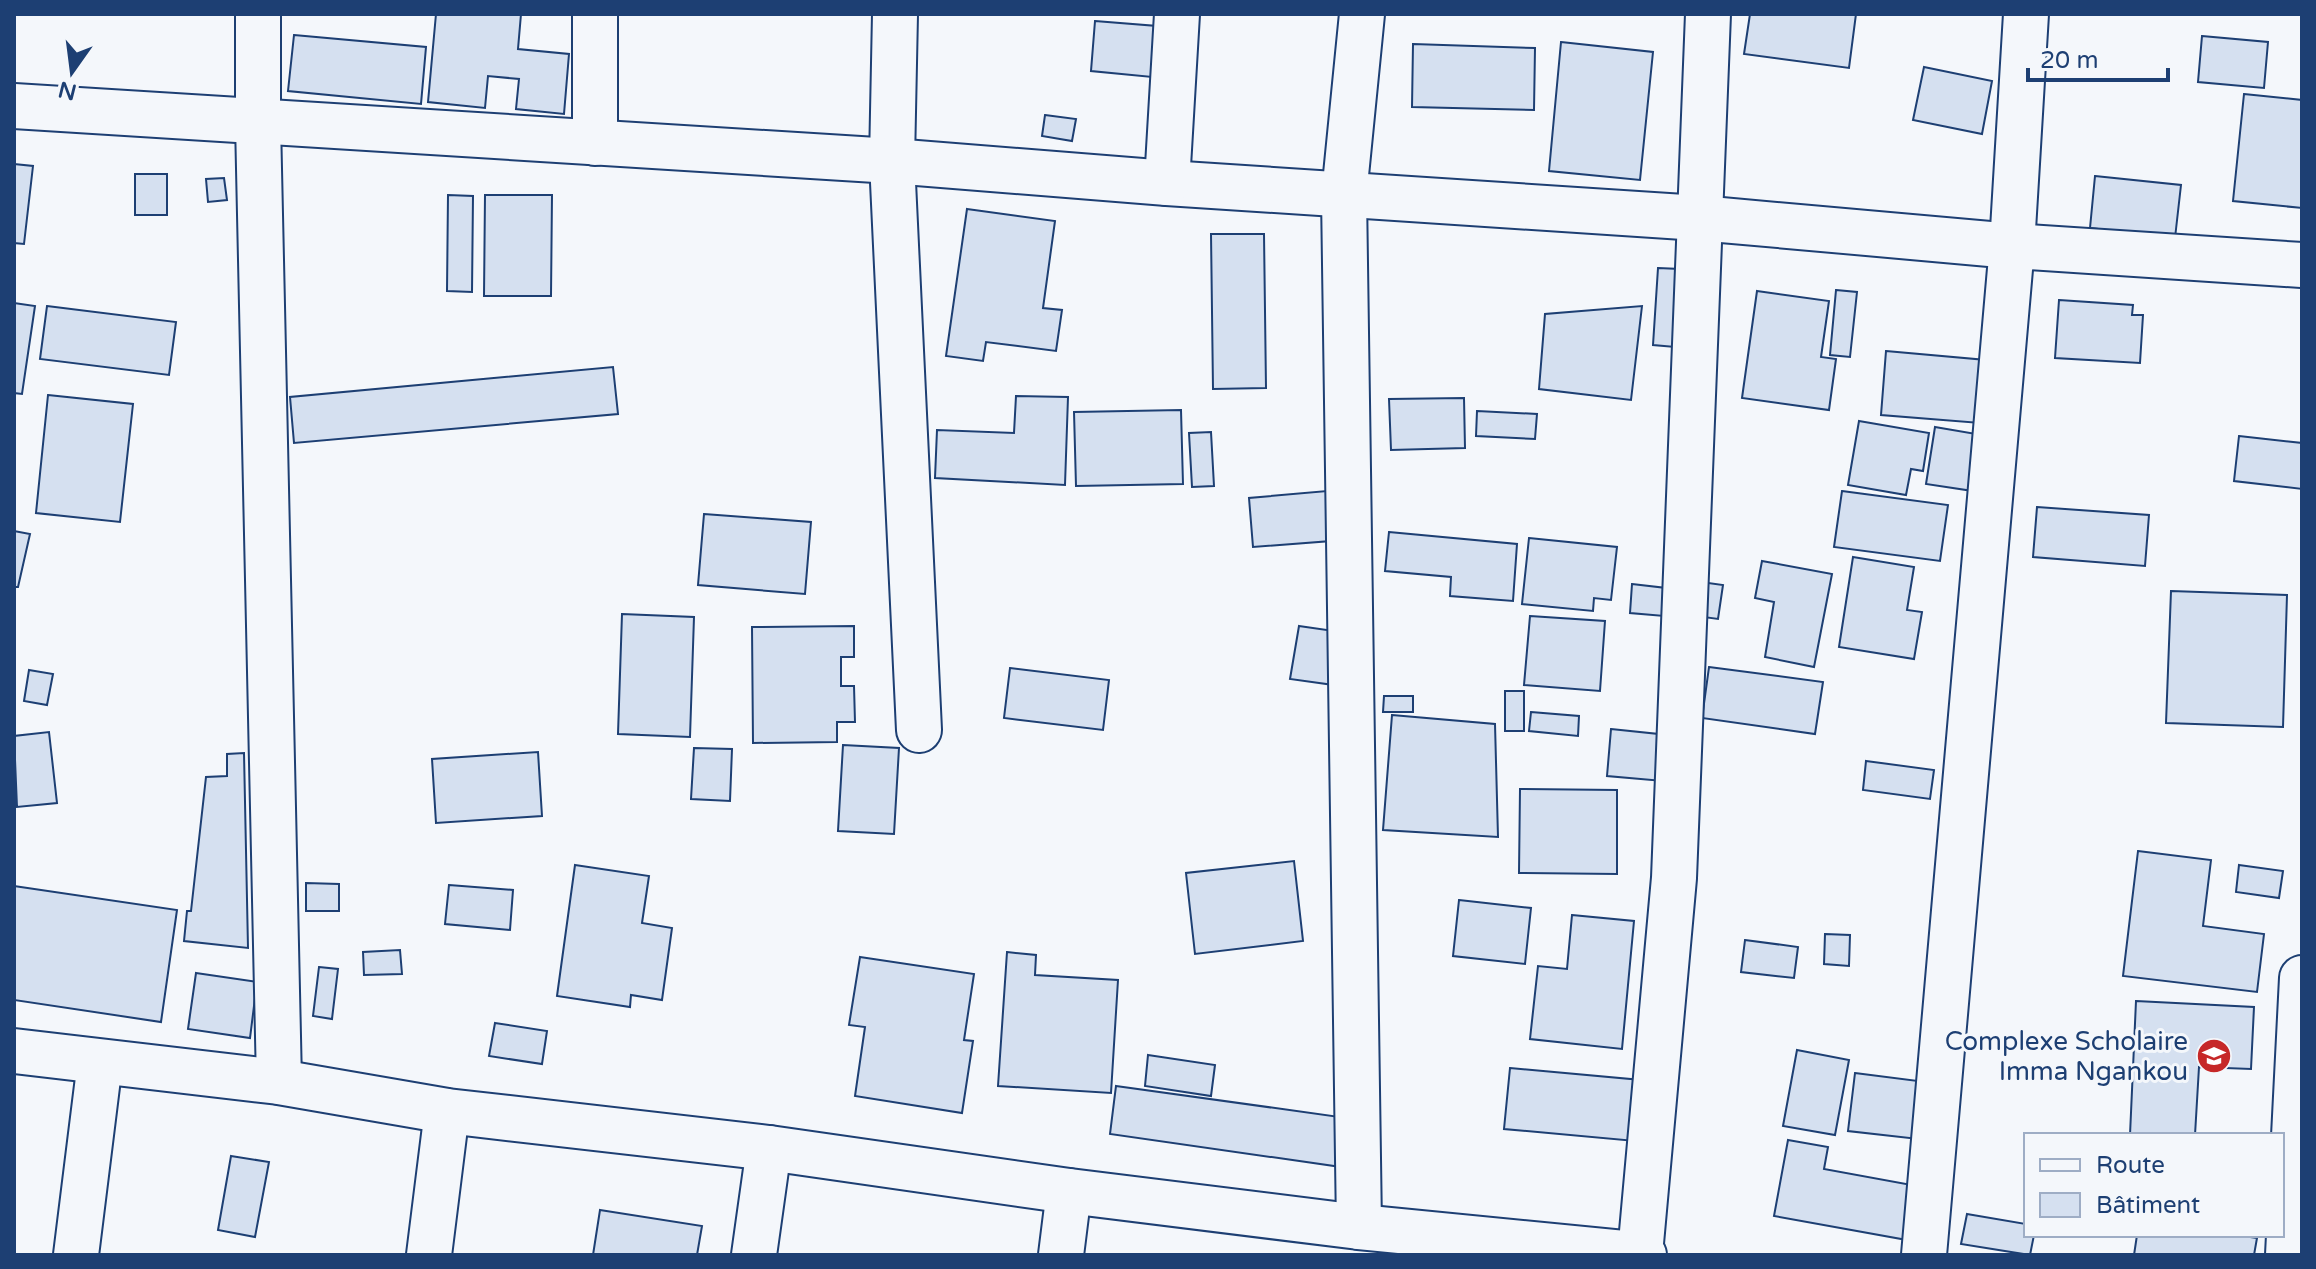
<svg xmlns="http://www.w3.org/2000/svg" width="2316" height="1269" viewBox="0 0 2316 1269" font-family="'Varela Round',sans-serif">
	<rect width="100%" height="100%" fill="#f4f7fb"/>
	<g fill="#d5e0f0" stroke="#1d3f73" stroke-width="2">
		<path d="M 436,14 L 521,14 L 518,49 L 569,54 L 564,114 L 516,109 L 519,79 L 488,76 L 485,108 L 428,102 Z"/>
		<path d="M 1750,14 L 1856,14 L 1849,68 L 1744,54 Z"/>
		<path d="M 1095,21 L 1157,26 L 1152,77 L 1091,71 Z"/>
		<path d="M 294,35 L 426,47 L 421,104 L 288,91 Z"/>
		<path d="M 2202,36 L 2268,42 L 2264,88 L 2198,82 Z"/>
		<path d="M 1561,42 L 1653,52 L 1640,180 L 1549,171 Z"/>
		<path d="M 1413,44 L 1535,48 L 1534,110 L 1412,107 Z"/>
		<path d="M 1924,67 L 1992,81 L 1982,134 L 1913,120 Z"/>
		<path d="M 2244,94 L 2302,100 L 2302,208 L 2233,201 Z"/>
		<path d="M 1045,115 L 1076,119 L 1072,141 L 1042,136 Z"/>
		<path d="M 14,164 L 33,166 L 24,244 L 14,243 Z"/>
		<rect x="135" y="174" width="32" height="41"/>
		<path d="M 2095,176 L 2181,185 L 2175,238 L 2090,228 Z"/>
		<path d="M 224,178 L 227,200 L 208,202 L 206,179 Z"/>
		<path d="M 448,195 L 473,196 L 472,292 L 447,291 Z"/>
		<path d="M 485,195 L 552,195 L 551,296 L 484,296 Z"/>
		<path d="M 967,209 L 1055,221 L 1043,308 L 1062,310 L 1056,351 L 986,342 L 983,361 L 946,356 Z"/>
		<path d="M 1211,234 L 1264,234 L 1266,388 L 1213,389 Z"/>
		<path d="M 1658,268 L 1680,269 L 1675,347 L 1653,345 Z"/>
		<path d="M 1836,290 L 1857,292 L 1850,357 L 1830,355 Z"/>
		<path d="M 1757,291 L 1829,301 L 1821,357 L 1836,359 L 1829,410 L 1742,398 Z"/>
		<path d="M 2059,300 L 2133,305 L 2132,315 L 2143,315 L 2140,363 L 2055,358 Z"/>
		<path d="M 14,303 L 35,306 L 22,394 L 14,393 Z"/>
		<path d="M 47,306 L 176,322 L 169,375 L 40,359 Z"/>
		<path d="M 1642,306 L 1631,400 L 1539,389 L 1545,314 Z"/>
		<path d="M 1886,351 L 1986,360 L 1980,423 L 1881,415 Z"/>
		<path d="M 613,367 L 618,414 L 294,443 L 290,397 Z"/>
		<path d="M 48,395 L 133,404 L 120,522 L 36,513 Z"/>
		<path d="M 1016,396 L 1068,397 L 1065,485 L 935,478 L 937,430 L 1014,433 Z"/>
		<path d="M 1464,398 L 1465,448 L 1391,450 L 1389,399 Z"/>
		<path d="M 1181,410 L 1183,484 L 1076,486 L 1074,412 Z"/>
		<path d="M 1477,411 L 1537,414 L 1535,439 L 1476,436 Z"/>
		<path d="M 1859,421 L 1929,433 L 1923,471 L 1911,469 L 1906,495 L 1848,485 Z"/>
		<path d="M 1935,427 L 1982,435 L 1973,491 L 1926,484 Z"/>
		<path d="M 1211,432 L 1214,486 L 1192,487 L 1189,433 Z"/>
		<path d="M 2239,436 L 2302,443 L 2302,489 L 2234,481 Z"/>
		<path d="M 1327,491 L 1331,541 L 1253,547 L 1249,498 Z"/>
		<path d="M 1842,491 L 1948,505 L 1940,561 L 1834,547 Z"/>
		<path d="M 2037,507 L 2149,515 L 2145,566 L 2033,557 Z"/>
		<path d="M 704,514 L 811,522 L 805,594 L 698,585 Z"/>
		<path d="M 14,531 L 30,534 L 18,587 L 14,587 Z"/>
		<path d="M 1389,532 L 1517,544 L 1513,601 L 1450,596 L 1451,577 L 1385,571 Z"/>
		<path d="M 1529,538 L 1617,547 L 1611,600 L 1594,598 L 1593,611 L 1522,604 Z"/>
		<path d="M 1853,557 L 1914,567 L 1907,610 L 1922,612 L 1914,659 L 1839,647 Z"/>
		<path d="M 1762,561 L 1832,574 L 1814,667 L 1765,657 L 1774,602 L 1755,598 Z"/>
		<path d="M 1701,582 L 1723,585 L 1718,619 L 1696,616 Z"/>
		<path d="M 1632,584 L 1666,588 L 1664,616 L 1630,613 Z"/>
		<path d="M 2171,591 L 2287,595 L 2283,727 L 2166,723 Z"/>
		<path d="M 622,614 L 694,617 L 690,737 L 618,734 Z"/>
		<path d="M 1530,616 L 1605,621 L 1600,691 L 1524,685 Z"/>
		<path d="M 854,626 L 854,657 L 841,657 L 841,686 L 854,686 L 855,722 L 837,722 L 837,742 L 753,743 L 752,627 Z"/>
		<path d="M 1299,626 L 1348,633 L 1341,686 L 1290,679 Z"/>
		<path d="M 1709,667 L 1823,682 L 1815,734 L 1702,718 Z"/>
		<path d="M 1010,668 L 1109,680 L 1103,730 L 1004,718 Z"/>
		<path d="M 29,670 L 53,674 L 47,705 L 24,701 Z"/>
		<rect x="1505" y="691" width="19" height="40"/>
		<path d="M 1384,696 L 1413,696 L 1413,712 L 1383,712 Z"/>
		<path d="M 1531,712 L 1579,716 L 1578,736 L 1529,731 Z"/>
		<path d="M 1392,715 L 1495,724 L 1498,837 L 1383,830 Z"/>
		<path d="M 1611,729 L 1668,735 L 1663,781 L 1607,776 Z"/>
		<path d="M 49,732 L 57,803 L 17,807 L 14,736 Z"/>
		<path d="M 843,745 L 899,748 L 894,834 L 838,831 Z"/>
		<path d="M 694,748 L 732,749 L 730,801 L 691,799 Z"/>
		<path d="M 538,752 L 542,816 L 436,823 L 432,759 Z"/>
		<path d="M 244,753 L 248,948 L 184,941 L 187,911 L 191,911 L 206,777 L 227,776 L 227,754 Z"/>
		<path d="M 1866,761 L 1934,770 L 1930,799 L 1863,790 Z"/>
		<path d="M 1520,789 L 1617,790 L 1617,874 L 1519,873 Z"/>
		<path d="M 2138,851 L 2211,860 L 2203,926 L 2264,934 L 2257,992 L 2123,976 Z"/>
		<path d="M 1294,861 L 1303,941 L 1195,954 L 1186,873 Z"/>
		<path d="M 575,865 L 649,876 L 642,923 L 672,928 L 662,1000 L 631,995 L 630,1007 L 557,996 Z"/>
		<path d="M 2239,865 L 2283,871 L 2279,898 L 2236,892 Z"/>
		<path d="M 306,883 L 339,884 L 339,911 L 306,911 Z"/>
		<path d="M 449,885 L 513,890 L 510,930 L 445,924 Z"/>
		<path d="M 14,886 L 177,910 L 161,1022 L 14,1000 Z"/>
		<path d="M 1459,900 L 1531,908 L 1525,964 L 1453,956 Z"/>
		<path d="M 1572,915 L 1634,921 L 1622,1049 L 1530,1039 L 1538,966 L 1567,969 Z"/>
		<path d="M 1825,934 L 1850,935 L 1849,966 L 1824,964 Z"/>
		<path d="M 1745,940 L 1798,947 L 1794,978 L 1741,972 Z"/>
		<path d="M 400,950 L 402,974 L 364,975 L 363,952 Z"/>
		<path d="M 1007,952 L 1036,955 L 1035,975 L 1118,980 L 1111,1093 L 998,1086 Z"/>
		<path d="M 860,957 L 974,974 L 964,1040 L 973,1041 L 962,1113 L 855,1096 L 865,1027 L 849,1025 Z"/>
		<path d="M 319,967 L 338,969 L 332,1019 L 313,1016 Z"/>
		<path d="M 196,973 L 257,982 L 250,1038 L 188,1029 Z"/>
		<path d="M 2136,1001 L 2254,1007 L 2251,1069 L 2199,1067 L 2195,1135 L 2130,1135 Z"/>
		<path d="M 495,1023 L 547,1031 L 542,1064 L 489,1056 Z"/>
		<path d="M 1797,1050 L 1849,1060 L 1835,1135 L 1783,1126 Z"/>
		<path d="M 1148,1055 L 1215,1065 L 1211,1096 L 1145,1086 Z"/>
		<path d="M 1510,1068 L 1641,1080 L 1635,1141 L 1504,1129 Z"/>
		<path d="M 1855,1073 L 1934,1083 L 1927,1140 L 1848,1131 Z"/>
		<path d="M 1116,1086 L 1354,1119 L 1355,1169 L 1110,1134 Z"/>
		<path d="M 1788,1140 L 1828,1147 L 1824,1169 L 1928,1188 L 1918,1242 L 1774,1216 Z"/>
		<path d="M 231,1156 L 269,1162 L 255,1237 L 218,1230 Z"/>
		<path d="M 600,1210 L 702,1226 L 697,1255 L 593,1255 Z"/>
		<path d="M 1967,1214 L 2026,1224 L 2026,1235 L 2034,1235 L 2030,1255 L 1961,1244 Z"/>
		<path d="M 2137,1235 L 2237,1235 L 2257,1238 L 2254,1255 L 2134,1255 Z"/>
	</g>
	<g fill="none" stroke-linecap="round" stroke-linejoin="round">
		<g stroke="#1d3f73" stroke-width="48">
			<g id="minor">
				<path d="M 258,14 L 258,123 L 279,1082"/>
				<path d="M 595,14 L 595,143"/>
				<path d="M 895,14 L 892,161 L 919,730"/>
				<path d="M 14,106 L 892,161 L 1167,183 L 1699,218 L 2012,246 L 2302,265"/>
				<path d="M 1167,183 L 1177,14"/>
				<path d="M 1359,1227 L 1344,195 L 1362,14"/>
				<path d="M 1640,1254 L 1674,878 L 1708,14"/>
				<path d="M 76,1255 L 100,1062"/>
				<path d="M 429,1255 L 447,1111"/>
				<path d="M 754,1255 L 769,1148"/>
				<path d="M 1061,1255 L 1069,1191"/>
				<path d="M 1924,1255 L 2012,246 L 2026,14"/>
				<path d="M 2288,1255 L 2302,978"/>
			</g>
		</g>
		<g stroke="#1d3f73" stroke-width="48">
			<path id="highway" d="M 14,1051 L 279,1082 L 447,1111 L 769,1148 L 1069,1191 L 1359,1227 L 1644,1255"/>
		</g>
		<use href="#minor" stroke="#f4f7fb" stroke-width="44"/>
		<use href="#highway" stroke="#f4f7fb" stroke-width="44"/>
	</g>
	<defs>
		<g id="university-disc" transform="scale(1.8)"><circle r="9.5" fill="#c62828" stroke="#f4f7fb"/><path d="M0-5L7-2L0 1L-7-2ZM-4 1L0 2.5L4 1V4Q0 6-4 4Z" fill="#fff"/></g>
	</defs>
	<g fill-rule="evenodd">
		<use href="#university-disc" x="2214" y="1056"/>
	</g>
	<g text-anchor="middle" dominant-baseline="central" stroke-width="6" stroke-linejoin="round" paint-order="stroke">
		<g font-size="26" fill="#1d3f73" stroke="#f4f7fb" text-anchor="end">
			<text x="2188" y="1041">Complexe Scholaire<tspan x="2188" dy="30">Imma Ngankou</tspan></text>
		</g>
	</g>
	<rect width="2316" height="1269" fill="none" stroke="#1d3f73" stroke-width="32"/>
	<rect x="2024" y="1133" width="260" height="104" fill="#f4f7fb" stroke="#9eadc5" stroke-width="2"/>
	<rect x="2040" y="1159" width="40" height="12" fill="#f4f7fb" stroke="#9eadc5" stroke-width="2"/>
	<text x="2096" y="1173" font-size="24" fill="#1d3f73">Route</text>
	<rect x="2040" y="1193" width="40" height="24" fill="#d5e0f0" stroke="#9eadc5" stroke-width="2"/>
	<text x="2096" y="1213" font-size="24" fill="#1d3f73">Bâtiment</text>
	<g transform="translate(72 72) rotate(194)" stroke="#f4f7fb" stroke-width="6" paint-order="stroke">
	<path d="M0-6L14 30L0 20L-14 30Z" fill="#1d3f73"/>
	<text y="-12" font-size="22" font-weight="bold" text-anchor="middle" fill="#1d3f73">N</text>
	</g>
	<path d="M2028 68v12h140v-12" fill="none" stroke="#1d3f73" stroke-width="4"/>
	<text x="2040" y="68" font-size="24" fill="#1d3f73" stroke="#f4f7fb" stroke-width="6" paint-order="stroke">20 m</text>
</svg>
